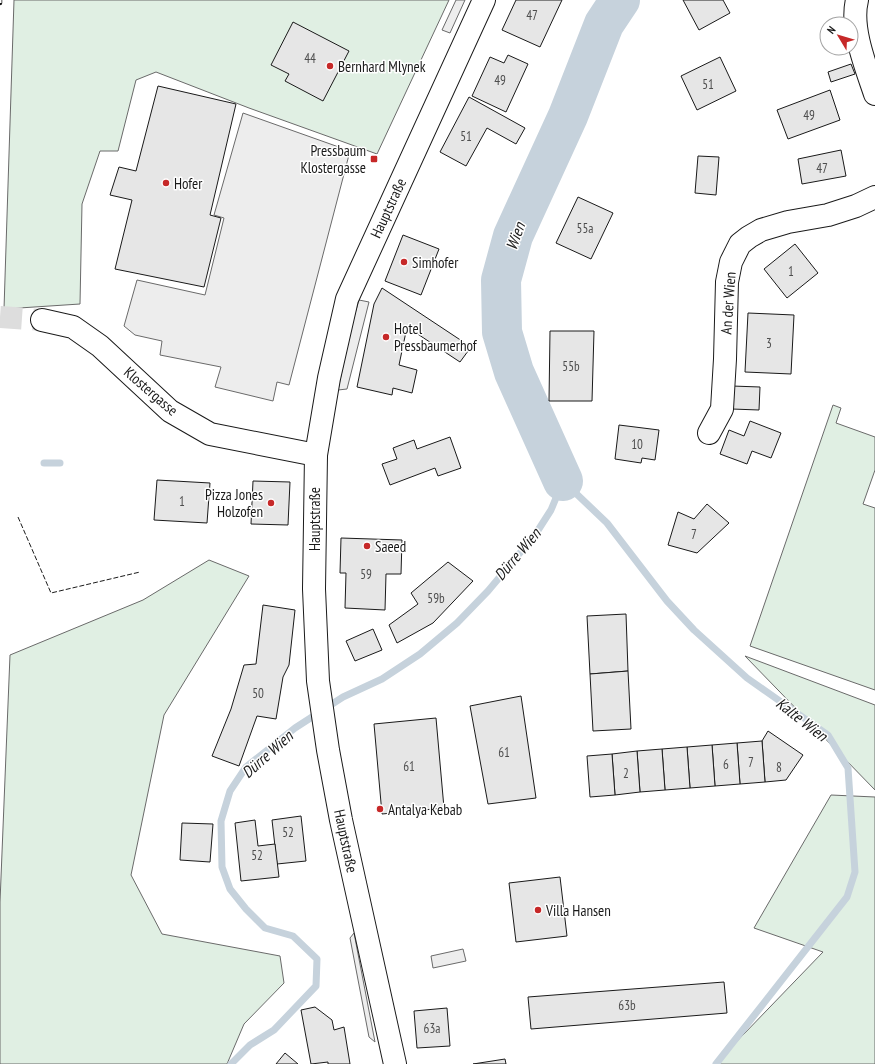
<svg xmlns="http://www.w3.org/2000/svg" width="875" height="1064" viewBox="0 0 875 1064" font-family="'PT Sans Narrow',sans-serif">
	<rect width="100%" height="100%" fill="#fff"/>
	<g fill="#e0efe3" stroke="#6a6a6a">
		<path d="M 14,0 L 449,0 L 377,154 L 249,108 L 156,72 L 136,80 L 118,151 L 100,151 L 82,204 L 80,304 L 4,309 Z"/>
		<path d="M 833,405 L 841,408 L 836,423 L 875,437 L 875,470 L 863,504 L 875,508 L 875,690 L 750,646 Z"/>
		<path d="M 209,560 L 249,576 L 164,715 L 131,875 L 162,934 L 280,956 L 284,983 L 244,1024 L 227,1064 L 0,1064 L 0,902 L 10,655 L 143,600 Z"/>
		<path d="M 745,656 L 875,705 L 875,790 Z"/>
		<path d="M 831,795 L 875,797 L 875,1064 L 715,1064 L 823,952 L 754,928 Z"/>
	</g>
	<g fill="#ededed" stroke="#6a6a6a">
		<path d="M 456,0 L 465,0 L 450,33 L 442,30 Z"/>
		<path d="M 243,113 L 350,151 L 289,385 L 277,382 L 273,401 L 215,387 L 221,367 L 160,355 L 162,341 L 135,335 L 124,326 L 137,280 L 205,295 L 224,218 L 214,215 Z"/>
		<path d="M 359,300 L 369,302 L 347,389 L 338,390 L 351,327 Z"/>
		<path d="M 354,933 L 375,1042 L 369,1037 L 350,938 Z"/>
		<path d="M 463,949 L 466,961 L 433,968 L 431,956 Z"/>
	</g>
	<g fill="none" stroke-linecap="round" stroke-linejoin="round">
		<g stroke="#c6d2dc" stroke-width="7">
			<path d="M 44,463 L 60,463"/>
			<path d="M 231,1064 L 250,1045 L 274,1030 L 316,986 L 317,959 L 293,936 L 265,928 L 246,909 L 230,889 L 222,867 L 221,821 L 230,791 L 246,767 L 295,728 L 343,697 L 382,679 L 420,654 L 457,623 L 488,591 L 535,535 L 551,510 L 563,481 L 607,523 L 667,601 L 694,630 L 747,678 L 828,735 L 848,768 L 855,872 L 847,897 L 716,1064"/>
		</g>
		<path stroke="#c6d2dc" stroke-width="40" d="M 563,481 L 514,372 L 502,332 L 501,280 L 513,236 L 568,116 L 604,24 L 620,0"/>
	</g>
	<g fill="#e6e6e6" stroke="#1a1a1a">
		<path d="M 516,0 L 562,0 L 540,47 L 502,30 Z"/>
		<path d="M 683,0 L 723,0 L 730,13 L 699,30 Z"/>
		<path d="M 293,22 L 349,51 L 323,101 L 285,81 L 289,74 L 271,65 Z"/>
		<path d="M 508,55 L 528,64 L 506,112 L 472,96 L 490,57 L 504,63 Z"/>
		<path d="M 720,57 L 736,91 L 697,110 L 681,76 Z"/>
		<path d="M 851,64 L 855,74 L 831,82 L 828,72 Z"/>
		<path d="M 158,86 L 236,104 L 210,215 L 221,218 L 204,287 L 115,269 L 132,200 L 110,195 L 119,167 L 136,171 Z"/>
		<path d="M 830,90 L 840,120 L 788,139 L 777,110 Z"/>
		<path d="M 469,97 L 525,128 L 516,144 L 487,128 L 466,166 L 440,152 Z"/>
		<path d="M 841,150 L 846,176 L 802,184 L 798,159 Z"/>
		<path d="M 698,156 L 719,157 L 716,195 L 695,193 Z"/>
		<path d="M 578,197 L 613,213 L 591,259 L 556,243 Z"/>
		<path d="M 403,235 L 439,249 L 421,295 L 385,281 Z"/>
		<path d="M 795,244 L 818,273 L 787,298 L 764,269 Z"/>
		<path d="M 382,288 L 471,347 L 460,362 L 407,327 L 399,365 L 417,370 L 412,393 L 393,388 L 392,395 L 357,387 L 374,304 Z"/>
		<path d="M 748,313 L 794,315 L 791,374 L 745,372 Z"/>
		<path d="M 550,331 L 594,331 L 592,401 L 549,401 Z"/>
		<path d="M 732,386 L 760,387 L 759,410 L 732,409 Z"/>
		<path d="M 750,421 L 781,433 L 771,458 L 752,451 L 747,464 L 720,454 L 729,430 L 744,436 Z"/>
		<path d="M 619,425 L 659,430 L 655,460 L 642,458 L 641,463 L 615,459 Z"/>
		<path d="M 450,437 L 461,468 L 438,476 L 435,468 L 390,485 L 382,464 L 397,459 L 393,448 L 414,440 L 417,449 Z"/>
		<path d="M 157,480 L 210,483 L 207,523 L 154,520 Z"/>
		<path d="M 253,481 L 290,482 L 288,525 L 251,524 Z"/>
		<path d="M 707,504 L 729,523 L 697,553 L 668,545 L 678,512 L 694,519 Z"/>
		<path d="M 341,538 L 402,540 L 401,574 L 386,574 L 385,610 L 345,608 L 346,573 L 340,573 Z"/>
		<path d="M 448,562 L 473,581 L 433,623 L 397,643 L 389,625 L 418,604 L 411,593 Z"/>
		<path d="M 263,605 L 295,610 L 289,665 L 283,677 L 276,719 L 257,716 L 239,766 L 212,756 L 231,709 L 244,665 L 256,664 Z"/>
		<path d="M 626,614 L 628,671 L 590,674 L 587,616 Z"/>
		<path d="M 373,629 L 382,650 L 355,661 L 346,641 Z"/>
		<path d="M 628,671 L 631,729 L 593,731 L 590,674 Z"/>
		<path d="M 521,696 L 536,798 L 488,804 L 470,706 Z"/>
		<path d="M 436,718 L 444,808 L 382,814 L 374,724 Z"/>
		<path d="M 768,731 L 803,755 L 786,780 L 765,782 L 762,741 Z"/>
		<path d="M 762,741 L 765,782 L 740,784 L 737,743 Z"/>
		<path d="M 737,743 L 740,784 L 715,786 L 712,745 Z"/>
		<path d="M 712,745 L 715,786 L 690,788 L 687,747 Z"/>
		<path d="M 687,747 L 690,788 L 665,790 L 662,749 Z"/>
		<path d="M 662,749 L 665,790 L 640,792 L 637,751 Z"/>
		<path d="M 637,751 L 640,792 L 615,795 L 612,754 Z"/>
		<path d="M 612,754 L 615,795 L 590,797 L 587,756 Z"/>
		<path d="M 301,816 L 306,861 L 277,864 L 272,820 Z"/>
		<path d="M 255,820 L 258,846 L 275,844 L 279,877 L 241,881 L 235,823 Z"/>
		<path d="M 182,823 L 213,824 L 210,862 L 180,860 Z"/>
		<path d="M 560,877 L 567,936 L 516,942 L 509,883 Z"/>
		<path d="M 724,982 L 727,1013 L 531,1029 L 528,997 Z"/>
		<path d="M 315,1007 L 332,1020 L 334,1030 L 344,1027 L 350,1064 L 328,1064 L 328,1062 L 311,1064 L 301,1010 Z"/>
		<path d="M 447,1008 L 450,1046 L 417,1048 L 414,1011 Z"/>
		<path d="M 285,1053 L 298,1064 L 276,1064 Z"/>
		<path d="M 505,1059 L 506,1064 L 473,1064 Z"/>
	</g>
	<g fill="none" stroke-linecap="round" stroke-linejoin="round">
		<path stroke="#ddd" stroke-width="22" stroke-dasharray="22 11" stroke-linecap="butt" d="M 0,317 L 42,320"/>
		<g stroke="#1a1a1a" stroke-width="24">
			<g id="minor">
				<path d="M 857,0 C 850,28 866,67 875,94"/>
				<path d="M 42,320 L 73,327 L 100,346 L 170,411 L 210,434 L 316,455"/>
				<path d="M 709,433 L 722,409 L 725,359 L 727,282 L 731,262 L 740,244 L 749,237 L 761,230 L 788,222 L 828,215 L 856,206 L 875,197"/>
			</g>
		</g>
		<g stroke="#1a1a1a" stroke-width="24">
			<path id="major" d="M 395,1064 L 341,820 L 328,750 L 318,681 L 314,589 L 316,455 L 329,378 L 347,299 L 484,0"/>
		</g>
		<use href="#minor" stroke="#fff" stroke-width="22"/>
		<use href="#major" stroke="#fff" stroke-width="22"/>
		<g stroke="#1a1a1a" stroke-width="4.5">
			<path id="rail" d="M 0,3 L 0,0"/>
		</g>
		<use href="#rail" stroke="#fff" stroke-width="3" stroke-dasharray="9" stroke-linecap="butt"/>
		<path stroke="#1a1a1a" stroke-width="1" stroke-dasharray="5 2" stroke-linecap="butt" d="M 18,517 L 51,593 L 140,572"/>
	</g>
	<g fill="#c62828" stroke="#fff" stroke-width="1.5">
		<circle cx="330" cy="66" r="4"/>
		<rect x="370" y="155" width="8" height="8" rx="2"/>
		<circle cx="166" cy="183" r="4"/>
		<circle cx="404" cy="262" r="4"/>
		<circle cx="386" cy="337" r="4"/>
		<circle cx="271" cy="503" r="4"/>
		<circle cx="367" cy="546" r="4"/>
		<circle cx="380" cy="809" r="4"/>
		<circle cx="538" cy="910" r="4"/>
	</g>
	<g text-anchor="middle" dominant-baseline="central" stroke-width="3" stroke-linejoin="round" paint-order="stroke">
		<g font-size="13" fill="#4d4d4d">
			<text x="532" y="15">47</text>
			<text x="310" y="58">44</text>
			<text x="500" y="80">49</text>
			<text x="708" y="84">51</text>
			<text x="809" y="115">49</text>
			<text x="466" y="136">51</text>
			<text x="822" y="168">47</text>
			<text x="585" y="228">55a</text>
			<text x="791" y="271">1</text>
			<text x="769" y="343">3</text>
			<text x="571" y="366">55b</text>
			<text x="637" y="444">10</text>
			<text x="182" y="501">1</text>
			<text x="694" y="534">7</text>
			<text x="366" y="574">59</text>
			<text x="436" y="598">59b</text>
			<text x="258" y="693">50</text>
			<text x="504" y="752">61</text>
			<text x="751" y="762">7</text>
			<text x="726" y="764">6</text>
			<text x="409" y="766">61</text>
			<text x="779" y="767">8</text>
			<text x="626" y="773">2</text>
			<text x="288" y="832">52</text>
			<text x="257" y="855">52</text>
			<text x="627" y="1005">63b</text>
			<text x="432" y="1028">63a</text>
		</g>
		<g font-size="15" fill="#1a1a1a" stroke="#fff" text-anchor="start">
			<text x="338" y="66">Bernhard Mlynek</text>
			<text x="366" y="150" text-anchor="end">Pressbaum<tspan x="366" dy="17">Klostergasse</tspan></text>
			<text x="174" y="183">Hofer</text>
			<text x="412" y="262">Simhofer</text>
			<text x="394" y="328">Hotel<tspan x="394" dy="17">Pressbaumerhof</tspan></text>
			<text x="263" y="494" text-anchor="end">Pizza Jones<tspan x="263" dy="17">Holzofen</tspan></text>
			<text x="375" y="546">Saeed</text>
			<text x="388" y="809">Antalya Kebab</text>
			<text x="546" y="910">Villa Hansen</text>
		</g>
		<g font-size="15" fill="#1a1a1a" stroke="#fff">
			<text transform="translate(388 208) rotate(-65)">Hauptstraße</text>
			<text transform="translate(728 303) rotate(-86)">An der Wien</text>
			<text transform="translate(151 391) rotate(41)">Klostergasse</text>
			<text transform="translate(314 519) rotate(-90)">Hauptstraße</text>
			<text transform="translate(346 841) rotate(78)">Hauptstraße</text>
		</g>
		<g font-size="16" font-style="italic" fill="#1a1a1a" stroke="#fff">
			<text transform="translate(515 236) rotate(-70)">Wien</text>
			<text transform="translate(517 554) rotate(-50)">Dürre Wien</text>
			<text transform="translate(802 719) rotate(38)">Kalte Wien</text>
			<text transform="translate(267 754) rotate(-42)">Dürre Wien</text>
		</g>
	</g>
	<g transform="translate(839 36) rotate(308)"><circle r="19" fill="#ffffff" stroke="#a3a3a3"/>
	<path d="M0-3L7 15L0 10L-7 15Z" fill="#c62828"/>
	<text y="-6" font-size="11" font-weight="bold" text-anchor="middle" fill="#1a1a1a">N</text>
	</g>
</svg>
